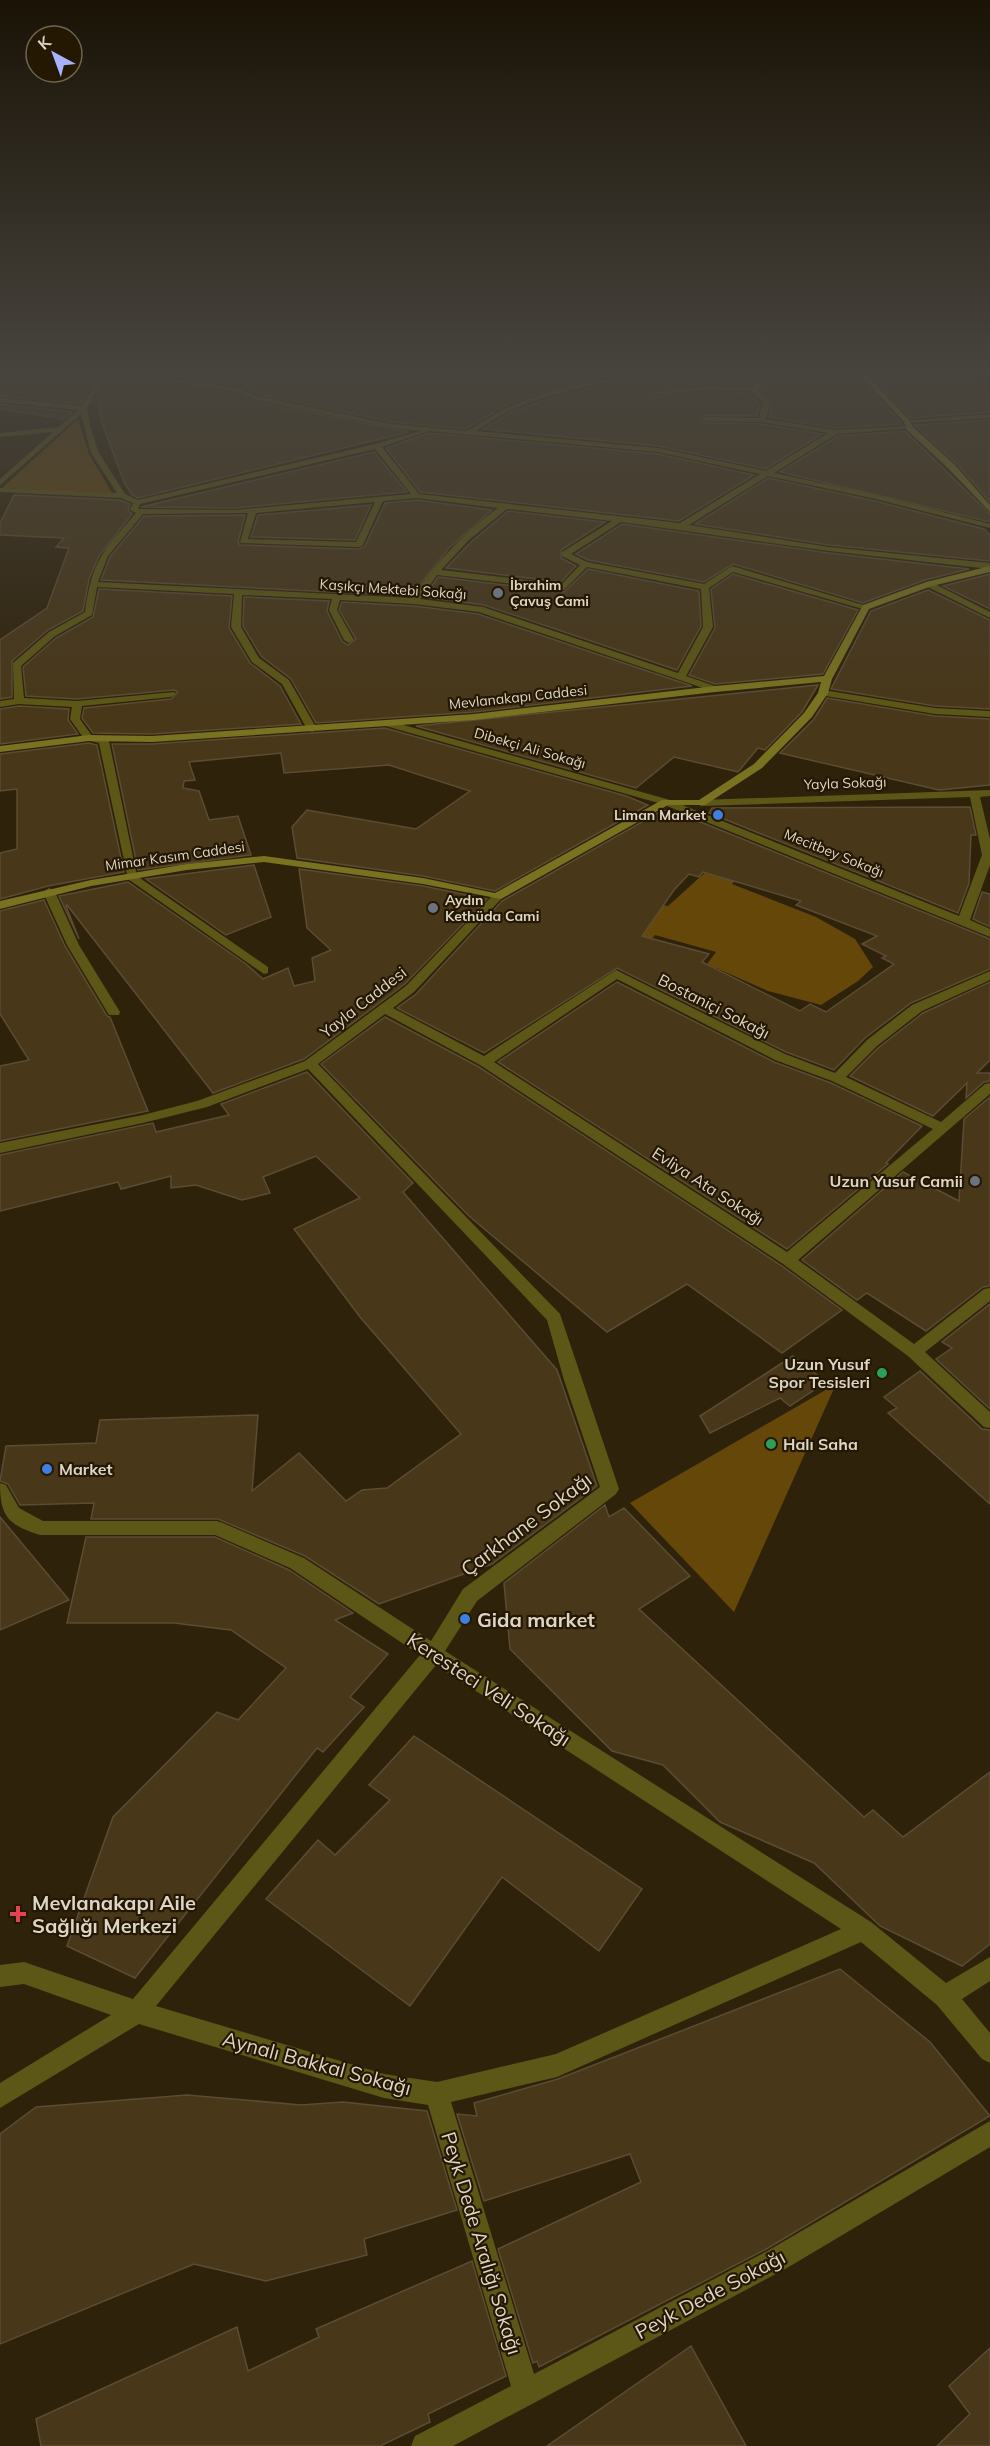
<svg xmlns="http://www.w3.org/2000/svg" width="990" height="2446" viewBox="0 0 990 2446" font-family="Mulish,sans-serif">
	<rect width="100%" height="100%" fill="#2f220a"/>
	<g fill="#65470a">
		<path d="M 78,419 L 89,454 L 112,493 L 2,488 Z"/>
		<path d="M 719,860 L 749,865 L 732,884 L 816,917 L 855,939 L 873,967 L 858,981 L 821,1005 L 768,991 L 707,964 L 716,952 L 655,935 L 644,949 L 636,900 L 668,906 Z"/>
		<path d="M 836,1384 L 734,1612 L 630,1503 Z"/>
	</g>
	<g fill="#483719" stroke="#5b4c34" stroke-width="1.5" fill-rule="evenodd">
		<path d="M 31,367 L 101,367 L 81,404 L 0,396 L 0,382 Z"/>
		<path d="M 118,367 L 276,367 L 238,386 Z"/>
		<path d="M 291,367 L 466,368 L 712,367 L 605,377 L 551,389 L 504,406 L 466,429 L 392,422 L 262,395 L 249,390 Z"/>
		<path d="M 962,367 L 990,393 L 990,412 L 910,418 L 867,371 Z"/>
		<path d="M 854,371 L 902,424 L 835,428 L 769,417 L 772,404 L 760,389 L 765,383 L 762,373 Z"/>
		<path d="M 109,373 L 236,394 L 259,403 L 409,432 L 138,498 L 132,495 L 124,482 L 102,423 L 98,398 L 93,402 Z"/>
		<path d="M 751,373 L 754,382 L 751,385 L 707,384 L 648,391 L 646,393 L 651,397 L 707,392 L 750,393 L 760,404 L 757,416 L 706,415 L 701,420 L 706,423 L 762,424 L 822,434 L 766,469 L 658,446 L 483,429 L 512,412 L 541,401 L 600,386 L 661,378 Z"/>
		<path d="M 0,404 L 73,412 L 64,419 L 0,409 Z"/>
		<path d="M 990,420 L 990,502 L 956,463 L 914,425 Z"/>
		<path d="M 905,431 L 990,514 L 990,522 L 780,472 L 838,436 Z"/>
		<path d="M 428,433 L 658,454 L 754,475 L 679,521 L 420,492 L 386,448 Z"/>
		<path d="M 374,452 L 407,492 L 235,508 L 141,507 Z"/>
		<path d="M 768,478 L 875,501 L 984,529 L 990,535 L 990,561 L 829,545 L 695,524 Z"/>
		<path d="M 14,495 L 120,500 L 130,504 L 128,511 L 132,514 L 99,556 L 89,579 L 83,611 L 48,630 L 12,661 L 12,697 L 0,699 L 0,640 L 47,608 L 69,548 L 56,547 L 64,538 L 0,535 L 0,523 Z"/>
		<path d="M 417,500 L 492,510 L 449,548 L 411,596 L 101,580 L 110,557 L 144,516 L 245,515 L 238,542 L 240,545 L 359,549 L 365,546 L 385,503 Z"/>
		<path d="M 371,505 L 355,540 L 251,537 L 258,515 Z"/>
		<path d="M 508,511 L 605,522 L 561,550 L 561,558 L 576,566 L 561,582 L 446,568 L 471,542 Z"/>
		<path d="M 622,524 L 829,553 L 969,569 L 925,580 L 863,603 L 733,564 L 704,582 L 588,560 L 576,554 Z"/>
		<path d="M 588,569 L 699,591 L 701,626 L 677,670 L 484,605 L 424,597 L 438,577 L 564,592 Z"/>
		<path d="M 733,574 L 858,610 L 823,674 L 715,684 L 689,675 L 715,628 L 711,589 Z"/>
		<path d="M 990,574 L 990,609 L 943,586 Z"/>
		<path d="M 99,589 L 232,596 L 229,628 L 250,663 L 280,686 L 301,724 L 152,734 L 93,733 L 82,718 L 84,708 L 171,699 L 178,692 L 174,690 L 77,699 L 26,696 L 23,667 L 56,638 L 93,617 Z"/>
		<path d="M 928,590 L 990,620 L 990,709 L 935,706 L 831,689 L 871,611 Z"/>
		<path d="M 244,597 L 329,601 L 327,611 L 342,641 L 348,645 L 356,639 L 339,610 L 342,602 L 414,606 L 478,614 L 692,686 L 474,712 L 316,723 L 291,679 L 261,656 L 243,626 Z"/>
		<path d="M 818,685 L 802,712 L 765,750 L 758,748 L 738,772 L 674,757 L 636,788 L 416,726 Z"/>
		<path d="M 827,698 L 935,716 L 990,719 L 990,785 L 939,790 L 780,753 L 814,719 Z"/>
		<path d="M 19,706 L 69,709 L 68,720 L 78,734 L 0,744 L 0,709 Z"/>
		<path d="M 385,728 L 626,796 L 648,805 L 495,891 L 423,876 L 297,858 L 292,827 L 307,810 L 416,829 L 470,791 L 389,765 L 284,773 L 281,753 L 189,762 L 195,780 L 184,781 L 183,788 L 199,791 L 209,820 L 238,816 L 251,855 L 138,870 L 112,744 L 152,744 Z"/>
		<path d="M 89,743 L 97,745 L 124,872 L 48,886 L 0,899 L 0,853 L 17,849 L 17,789 L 0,791 L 0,754 Z"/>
		<path d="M 970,807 L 976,835 L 971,835 L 969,883 L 958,913 L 709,813 L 712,808 Z"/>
		<path d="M 663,810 L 703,823 L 990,939 L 990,969 L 911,1003 L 865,1038 L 834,1070 L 786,1052 L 617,968 L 484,1053 L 397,1008 L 416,994 L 502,901 ZM 703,872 L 801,901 L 796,905 L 877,936 L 862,944 L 886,956 L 882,958 L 894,964 L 826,1012 L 810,1004 L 800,1011 L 702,962 L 709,954 L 642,936 L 674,890 L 689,874 L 699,877 Z"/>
		<path d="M 254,865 L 271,917 L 226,935 L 146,879 Z"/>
		<path d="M 299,869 L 423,886 L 487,899 L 405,984 L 304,1059 L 213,1093 L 67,905 L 66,906 L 79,939 L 59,896 L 128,882 L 246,964 L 263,979 L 288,968 L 294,986 L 315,981 L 312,958 L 331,950 L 307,928 Z"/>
		<path d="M 982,892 L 990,894 L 990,927 L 973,919 Z"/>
		<path d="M 44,900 L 65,946 L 107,1016 L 110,1017 L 148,1111 L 0,1141 L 0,1066 L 29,1060 L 0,1014 L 0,911 Z"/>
		<path d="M 617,982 L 774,1062 L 831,1083 L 922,1126 L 886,1163 L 888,1164 L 787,1249 L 498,1062 Z"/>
		<path d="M 990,982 L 990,1060 L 977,1073 L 990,1073 L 990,1081 L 984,1082 L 966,1098 L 967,1083 L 933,1116 L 850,1076 L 878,1048 L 923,1013 Z"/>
		<path d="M 385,1017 L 479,1067 L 782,1266 L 842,1310 L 782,1353 L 687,1284 L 607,1332 L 469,1216 L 321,1064 Z"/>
		<path d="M 307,1072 L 413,1183 L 403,1192 L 557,1370 L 597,1486 L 492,1564 L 379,1604 L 305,1556 L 218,1519 L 91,1519 L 94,1503 L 20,1505 L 8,1484 L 0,1481 L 6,1446 L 96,1443 L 100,1420 L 258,1415 L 252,1491 L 299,1453 L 346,1501 L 362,1490 L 387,1488 L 461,1434 L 360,1317 L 294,1229 L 360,1198 L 316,1156 L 263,1177 L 270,1193 L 242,1200 L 196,1185 L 171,1188 L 171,1176 L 121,1189 L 118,1182 L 0,1211 L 0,1155 L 153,1123 L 156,1132 L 229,1115 L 221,1104 Z"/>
		<path d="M 990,1097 L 990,1286 L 983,1287 L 926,1331 L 867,1293 L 857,1300 L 802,1260 L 903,1172 L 959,1201 L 964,1119 Z"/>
		<path d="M 990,1304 L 990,1409 L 936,1359 L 952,1348 L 942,1342 Z"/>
		<path d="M 793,1356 L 826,1382 L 790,1406 L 780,1398 L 710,1433 L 700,1416 Z"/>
		<path d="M 920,1371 L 982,1429 L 990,1430 L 990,1504 L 888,1413 L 897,1408 L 884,1397 Z"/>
		<path d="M 605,1505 L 609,1517 L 624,1508 L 690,1576 L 639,1609 L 864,1817 L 873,1810 L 903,1837 L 990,1772 L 990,1944 L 962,1966 L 880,1926 L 814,1863 L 720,1822 L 663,1765 L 612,1751 L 510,1649 L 504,1583 Z"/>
		<path d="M 0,1517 L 69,1600 L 0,1630 Z"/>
		<path d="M 86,1537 L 215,1537 L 289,1570 L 353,1613 L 335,1620 L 388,1654 L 350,1697 L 364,1707 L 323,1752 L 317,1748 L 135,1978 L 67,1946 L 113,1817 L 217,1712 L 238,1720 L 286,1668 L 231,1630 L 174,1623 L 67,1623 Z"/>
		<path d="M 414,1736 L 642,1889 L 599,1951 L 502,1877 L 410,2006 L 266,1899 L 318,1840 L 335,1855 L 390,1800 L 369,1785 Z"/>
		<path d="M 840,1969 L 930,2042 L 990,2116 L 768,2248 L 539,2367 L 537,2361 L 533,2363 L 498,2249 L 641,2182 L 630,2154 L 484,2201 L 457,2114 L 477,2116 L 474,2103 L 558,2079 Z"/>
		<path d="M 187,2095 L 301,2105 L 343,2102 L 427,2111 L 457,2210 L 364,2239 L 367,2255 L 266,2281 L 194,2264 L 0,2344 L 0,2134 L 36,2107 Z"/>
		<path d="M 472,2261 L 506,2376 L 428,2414 L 430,2422 L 380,2446 L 41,2446 L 36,2419 L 237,2327 L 248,2371 L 319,2337 L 316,2329 Z"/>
		<path d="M 691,2346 L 746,2446 L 547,2446 Z"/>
		<path d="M 990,2348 L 990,2446 L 937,2446 L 970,2414 L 949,2386 Z"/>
	</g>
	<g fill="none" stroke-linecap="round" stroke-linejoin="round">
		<g fill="#5c5716" fill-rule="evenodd">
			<path d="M 21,367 L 29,367 L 0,380 L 0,376 Z"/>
			<path d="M 104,367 L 238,388 L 281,367 L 289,367 L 244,390 L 261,397 L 392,424 L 467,431 L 505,408 L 551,391 L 605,379 L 714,369 L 869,367 L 866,369 L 759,371 L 763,384 L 757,389 L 770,403 L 766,419 L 835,430 L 910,426 L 914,428 L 837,434 L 774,473 L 876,495 L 990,524 L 990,528 L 876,499 L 768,476 L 689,525 L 829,547 L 990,563 L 990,569 L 829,551 L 621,522 L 571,554 L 587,562 L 704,584 L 732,566 L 870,607 L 863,609 L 733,572 L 709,588 L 713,627 L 686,676 L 718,687 L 720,689 L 715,692 L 479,612 L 414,604 L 340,600 L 337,610 L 354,640 L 349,643 L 344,640 L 329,610 L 332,599 L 242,595 L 241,627 L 259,658 L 289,680 L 317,729 L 312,732 L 307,729 L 282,684 L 252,662 L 231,627 L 234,594 L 97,587 L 92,615 L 55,636 L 21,666 L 24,698 L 77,701 L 174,692 L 176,694 L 171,697 L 82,706 L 80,719 L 92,736 L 109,741 L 137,876 L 268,967 L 268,973 L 264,974 L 128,879 L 99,743 L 85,740 L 70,719 L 72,707 L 19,704 L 0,707 L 0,701 L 14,699 L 13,663 L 49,632 L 85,612 C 92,560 103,551 136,513 L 130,510 L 133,503 L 121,498 L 0,492 L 0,488 L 117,493 L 91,453 L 81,414 L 0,485 L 0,479 L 53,432 L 0,437 L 0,433 L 59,427 L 78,410 L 0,402 L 0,398 L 82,406 ZM 108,371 L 237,392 L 259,401 L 392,428 L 421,431 L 375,444 L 138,500 L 125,494 L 99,453 L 90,426 L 87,408 ZM 753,371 L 756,383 L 752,387 L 707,386 L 648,393 L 651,395 L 707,390 L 751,391 L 763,403 L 759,418 L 706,417 L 703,419 L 706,421 L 762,422 L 828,433 L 766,471 L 658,448 L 476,431 C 487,424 499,416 511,410 C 587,377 672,374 753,371 ZM 428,431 L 658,452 L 760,474 L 680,523 L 419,494 L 382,447 ZM 375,449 L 411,494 L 235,510 L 138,509 L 140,504 ZM 417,498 L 498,508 C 462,534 436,563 412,598 L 98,582 L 108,556 L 143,514 L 248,513 L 240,543 L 359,547 L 363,545 L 383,501 ZM 375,502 L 356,542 L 248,539 L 256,513 ZM 507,509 L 612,521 L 562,552 L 562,556 L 580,565 L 562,584 L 441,570 L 469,540 ZM 587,567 L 701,589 L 703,627 L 678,673 L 483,607 L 420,599 L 437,575 L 564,590 Z"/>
			<path d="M 990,414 L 990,418 L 907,423 L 903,421 Z"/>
			<path d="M 929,581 L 990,612 L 990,618 L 926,586 L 925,584 Z"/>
			<path d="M 823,690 L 935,708 L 990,711 L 990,717 L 935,714 L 820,695 L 820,691 Z"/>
			<path d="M 386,720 L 670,800 L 959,916 L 982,855 L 970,797 L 701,806 L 696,803 L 701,800 L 990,790 L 990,796 L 980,797 L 990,839 L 990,865 L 970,920 L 990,929 L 990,937 L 662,804 L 382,725 L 381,723 Z"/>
			<path d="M 49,888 L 55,892 L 79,945 L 120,1012 L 119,1015 L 109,1015 L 67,945 L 43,892 Z"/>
			<path d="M 497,893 L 503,897 L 501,899 L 414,992 L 393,1008 L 484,1056 L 616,970 L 785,1054 L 835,1073 L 867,1040 L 912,1005 L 990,971 L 990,980 L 922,1011 L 877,1046 L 846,1077 L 941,1122 L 985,1084 L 990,1083 L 990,1094 L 798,1260 L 914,1344 L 984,1289 L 990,1288 L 990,1301 L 925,1352 L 990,1412 L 990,1428 L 984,1427 L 908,1356 L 783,1264 L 480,1065 L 385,1014 L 318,1064 L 560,1314 L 619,1489 L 616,1494 L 477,1601 L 445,1651 L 871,1922 L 946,1983 L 990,1957 L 990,1981 L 962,1999 L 990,2033 L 990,2063 L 982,2059 L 937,2005 L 861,1942 L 557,2077 L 451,2102 L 534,2374 L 769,2250 L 990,2121 L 990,2147 L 787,2268 L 453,2446 L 411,2446 L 415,2436 L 511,2386 L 428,2105 L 384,2098 L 139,2024 L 0,2108 L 0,2083 L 111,2015 L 24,1984 L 0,1987 L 0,1965 L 24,1962 L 133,1999 L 420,1655 L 290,1568 L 215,1535 L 40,1535 C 8,1525 0,1516 0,1483 L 6,1485 L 19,1508 L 43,1521 L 217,1521 L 223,1523 L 304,1558 L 431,1641 L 463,1589 L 600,1487 L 564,1380 L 547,1320 L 308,1069 L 207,1107 L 143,1123 L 0,1153 L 0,1143 L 143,1115 L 197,1101 L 305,1061 L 406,986 L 493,895 ZM 617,979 L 775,1060 L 832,1081 L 933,1129 L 787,1252 L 494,1062 ZM 436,1665 L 841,1929 L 556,2054 L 437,2082 L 384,2074 L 156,2006 Z"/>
		</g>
		<g fill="#797321" fill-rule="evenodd">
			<path d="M 853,367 L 860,367 L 909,420 L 913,427 L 954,464 L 990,505 L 990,512 L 948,468 L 907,430 L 904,422 Z"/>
			<path d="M 990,566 L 990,572 L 932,586 L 869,609 L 832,679 L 828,693 L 812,717 L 762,768 L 705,805 L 668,805 L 501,899 L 423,884 L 264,862 L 187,870 L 91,886 L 0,909 L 0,901 L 91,880 L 187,864 L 264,856 L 423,878 L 495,893 L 662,800 L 699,800 L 754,764 L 804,713 L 818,693 L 821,682 L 715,692 L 474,720 L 152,742 L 89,741 L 0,752 L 0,746 L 89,735 L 152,736 L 474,714 L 715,686 L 824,676 L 863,605 L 926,582 Z"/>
		</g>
	</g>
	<linearGradient id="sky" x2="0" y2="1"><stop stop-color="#1a1306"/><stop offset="0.52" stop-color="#47443e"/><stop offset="1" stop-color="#47443e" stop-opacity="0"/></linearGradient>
	<rect width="990" height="709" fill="url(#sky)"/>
	<g fill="#6b7280" stroke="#251802" stroke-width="2">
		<circle cx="498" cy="593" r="6"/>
		<circle cx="433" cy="908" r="6"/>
		<circle cx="975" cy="1181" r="6"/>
	</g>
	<g fill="#3f7fe0" stroke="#251802" stroke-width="2">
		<circle cx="718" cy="815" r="6"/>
		<circle cx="47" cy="1469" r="6"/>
		<circle cx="465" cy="1619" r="6"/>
	</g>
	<g fill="#2e9e5b" stroke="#251802" stroke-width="2">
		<circle cx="882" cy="1373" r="6"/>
		<circle cx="771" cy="1444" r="6"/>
	</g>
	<path fill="#e0444e" stroke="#251802" stroke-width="2" d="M15 1905h6v6h6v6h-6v6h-6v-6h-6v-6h6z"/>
	<g text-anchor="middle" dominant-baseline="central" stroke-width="4.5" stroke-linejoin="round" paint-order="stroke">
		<g font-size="14" font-weight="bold" fill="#ddd5c7" stroke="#251802" text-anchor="start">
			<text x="510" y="585">İbrahim<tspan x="510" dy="16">Çavuş Cami</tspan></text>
			<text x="706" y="815" text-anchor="end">Liman Market</text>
			<text x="445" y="900">Aydın<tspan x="445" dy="16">Kethüda Cami</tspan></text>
		</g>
		<g font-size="14" fill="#ddd5c7" stroke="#251802">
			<text transform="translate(393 589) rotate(4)">Kaşıkçı Mektebi Sokağı</text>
			<text transform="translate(518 697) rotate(-6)">Mevlanakapı Caddesi</text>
			<text transform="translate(530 748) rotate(16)">Dibekçi Ali Sokağı</text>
			<text transform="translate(845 783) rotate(-2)">Yayla Sokağı</text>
			<text transform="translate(834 853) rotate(22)">Meсitbey Sokağı</text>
			<text transform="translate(175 856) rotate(-8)">Mimar Kasım Caddesi</text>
		</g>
		<g font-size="16" fill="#ddd5c7" stroke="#251802">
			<text transform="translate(363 1002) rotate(-38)">Yayla Caddesi</text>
			<text transform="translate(714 1006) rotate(27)">Bostaniçi Sokağı</text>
			<text transform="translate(708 1186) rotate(33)">Evliya Ata Sokağı</text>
		</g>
		<g font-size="16" font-weight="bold" fill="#ddd5c7" stroke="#251802" text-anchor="end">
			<text x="963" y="1181">Uzun Yusuf Camii</text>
			<text x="870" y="1364">Uzun Yusuf<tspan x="870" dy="18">Spor Tesisleri</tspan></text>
			<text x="783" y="1444" text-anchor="start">Halı Saha</text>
			<text x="59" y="1469" text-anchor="start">Market</text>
		</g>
		<g font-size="20" fill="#ddd5c7" stroke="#251802">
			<text transform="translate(526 1524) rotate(-37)">Çarkhane Sokağı</text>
			<text transform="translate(489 1689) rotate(33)">Keresteci Veli Sokağı</text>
			<text transform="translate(317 2063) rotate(15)">Aynalı Bakkal Sokağı</text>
			<text transform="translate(482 2243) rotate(73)">Peyk Dede Aralığı Sokağı</text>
			<text transform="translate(710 2294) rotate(-28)">Peyk Dede Sokağı</text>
		</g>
		<g font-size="20" font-weight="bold" fill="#ddd5c7" stroke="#251802" text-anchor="start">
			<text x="477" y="1619">Gida market</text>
			<text x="32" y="1902">Mevlanakapı Aile<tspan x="32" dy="23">Sağlığı Merkezi</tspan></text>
		</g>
	</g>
	<g transform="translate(54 54) rotate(319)"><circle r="28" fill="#251802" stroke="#6f6451" stroke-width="1.5"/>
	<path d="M0-4.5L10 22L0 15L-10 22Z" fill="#a7b1fc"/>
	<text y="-9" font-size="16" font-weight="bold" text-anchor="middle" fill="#ddd5c7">K</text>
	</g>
</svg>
